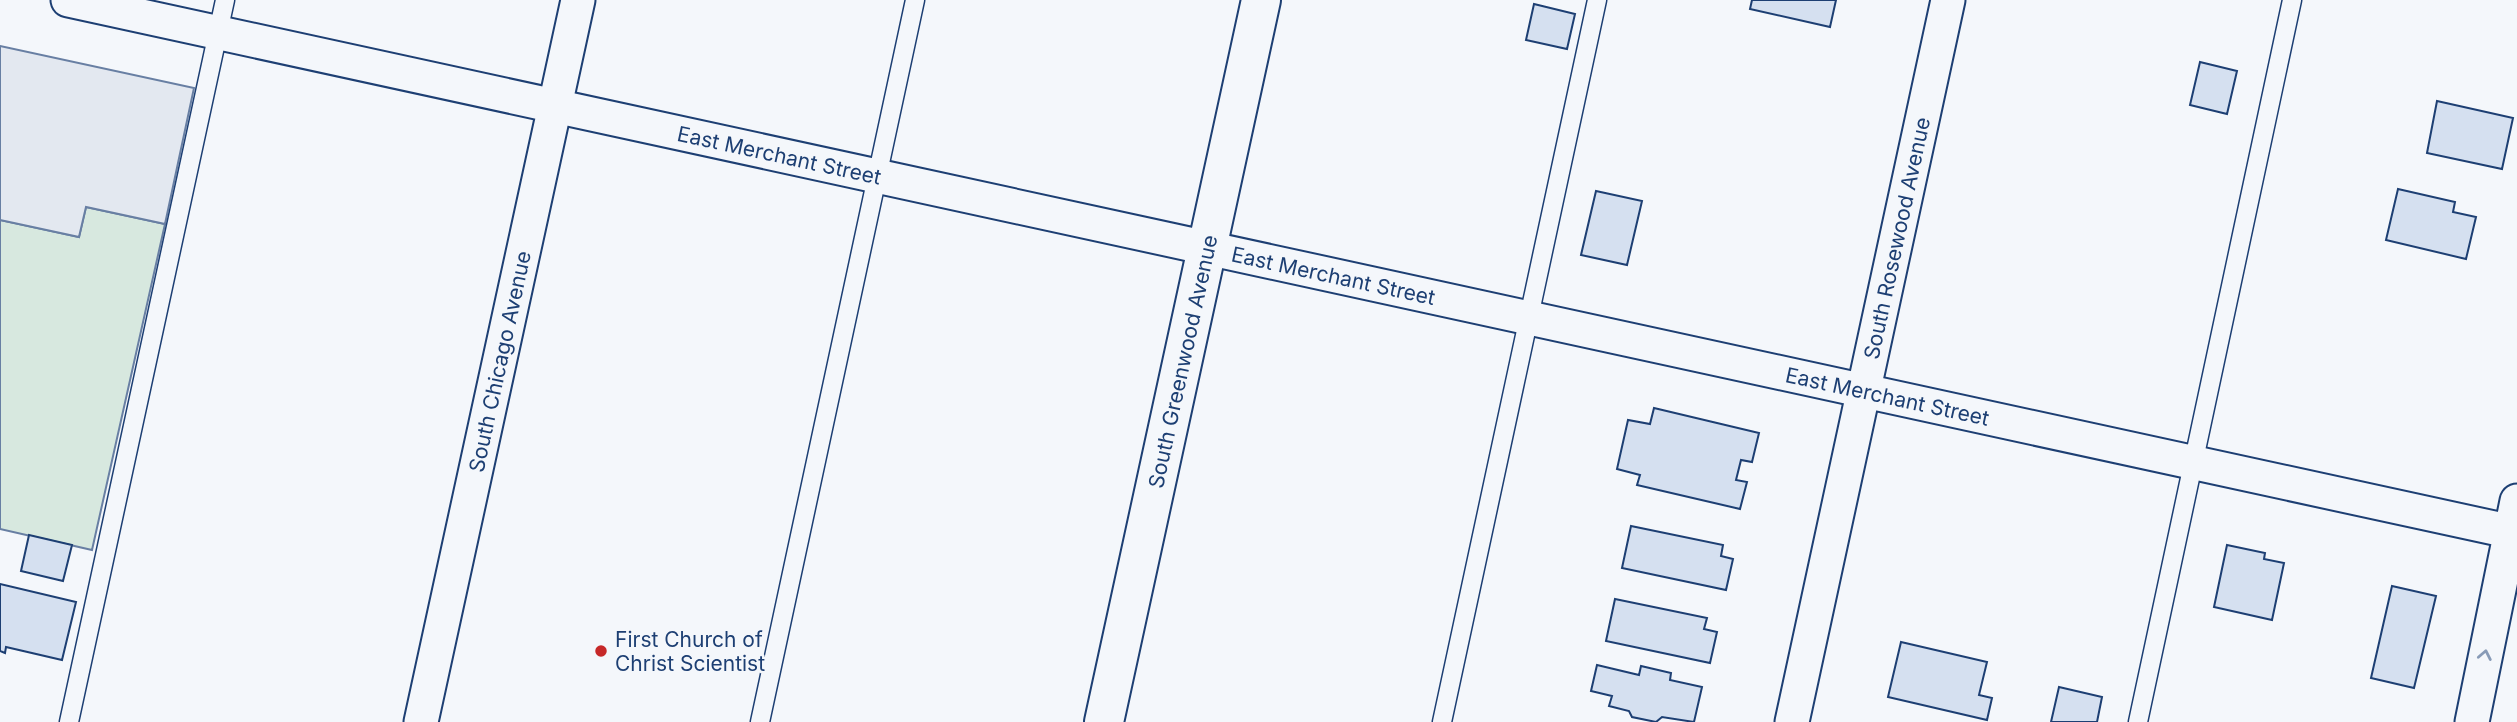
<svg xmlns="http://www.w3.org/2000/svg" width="2517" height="722" viewBox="0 0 2517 722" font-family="Inter,sans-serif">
	<rect width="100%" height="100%" fill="#f4f7fb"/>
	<path fill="#d7e8df" stroke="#687fa3" stroke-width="2" d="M 86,207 L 165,224 L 92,550 L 0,529 L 0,220 L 79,237 Z"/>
	<path fill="#e3e8f0" stroke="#687fa3" stroke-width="2" d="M 0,46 L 194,88 L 165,224 L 86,207 L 79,237 L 0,220 Z"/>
	<g fill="#d5e0f0" stroke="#1d3f73" stroke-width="2">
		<path d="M 1752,0 L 1836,0 L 1830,27 L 1750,9 Z"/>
		<path d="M 1534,4 L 1575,14 L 1567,49 L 1526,40 Z"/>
		<path d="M 2200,62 L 2237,71 L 2227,114 L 2190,105 Z"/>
		<path d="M 2437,101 L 2513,118 L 2502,169 L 2427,153 Z"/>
		<path d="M 2398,189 L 2455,202 L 2453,212 L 2476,217 L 2466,259 L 2386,240 Z"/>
		<path d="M 1596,191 L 1642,201 L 1627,265 L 1581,255 Z"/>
		<path d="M 1654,408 L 1759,433 L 1752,462 L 1741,460 L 1736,480 L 1747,482 L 1740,509 L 1637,485 L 1640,475 L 1617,469 L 1628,420 L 1650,424 Z"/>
		<path d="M 1631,526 L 1723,545 L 1721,556 L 1733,559 L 1726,590 L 1622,568 Z"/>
		<path d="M 29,535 L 72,545 L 63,581 L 21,571 Z"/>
		<path d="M 2227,545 L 2265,553 L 2264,559 L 2284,563 L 2272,620 L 2214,607 Z"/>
		<path d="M 0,584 L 76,602 L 62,660 L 6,647 L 5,653 L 0,651 Z"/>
		<path d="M 2392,586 L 2436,596 L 2414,688 L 2371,678 Z"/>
		<path d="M 1615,599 L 1707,618 L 1704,629 L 1717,632 L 1710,663 L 1606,641 Z"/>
		<path d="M 1901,642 L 1987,662 L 1979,695 L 1992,698 L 1987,720 L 1888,697 Z"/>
		<path d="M 1597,665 L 1639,675 L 1641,666 L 1671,673 L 1670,680 L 1702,687 L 1694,722 L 1662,717 L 1656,722 L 1632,717 L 1629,711 L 1609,706 L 1612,696 L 1591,691 Z"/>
		<path d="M 2059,687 L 2102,697 L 2097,722 L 2051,722 Z"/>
	</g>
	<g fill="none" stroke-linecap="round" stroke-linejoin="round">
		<g stroke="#1d3f73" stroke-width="21">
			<g id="lane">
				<path d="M 69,722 L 225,0"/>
				<path d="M 760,722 L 915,0"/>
				<path d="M 1442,722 L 1597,0"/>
				<path d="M 2138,722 L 2292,0"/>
			</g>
		</g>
		<g stroke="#1d3f73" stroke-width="37">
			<g id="street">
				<path id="s1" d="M 68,0 L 2517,533"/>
				<path id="s2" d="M 421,722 L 578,0"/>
				<path id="s3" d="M 1792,722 L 1948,0"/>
				<path d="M 2472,722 L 2517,501"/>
			</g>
		</g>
		<g stroke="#1d3f73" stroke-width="42">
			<g id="secondary">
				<path id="s4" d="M 1104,722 L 1261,0"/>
			</g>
		</g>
		<use href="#lane" stroke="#f4f7fb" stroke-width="18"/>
		<use href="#street" stroke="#f4f7fb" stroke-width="33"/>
		<use href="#secondary" stroke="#f4f7fb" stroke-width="38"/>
	</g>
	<defs><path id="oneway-chevron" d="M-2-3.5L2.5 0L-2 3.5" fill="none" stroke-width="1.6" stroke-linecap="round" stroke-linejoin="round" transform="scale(1.75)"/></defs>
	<use stroke="#889bb7" href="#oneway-chevron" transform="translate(2485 655) rotate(-79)"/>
	<circle fill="#c62828" stroke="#f4f7fb" stroke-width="2.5" cx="601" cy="651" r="7"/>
	<g text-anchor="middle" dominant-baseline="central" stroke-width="5" stroke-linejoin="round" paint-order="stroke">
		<g font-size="21" fill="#1d3f73" stroke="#f4f7fb">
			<text stroke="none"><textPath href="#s1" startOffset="728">East Merchant Street</textPath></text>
			<text stroke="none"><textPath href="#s3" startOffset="495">South Rosewood Avenue</textPath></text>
			<text stroke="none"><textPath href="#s1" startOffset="1295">East Merchant Street</textPath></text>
			<text stroke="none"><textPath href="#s2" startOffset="369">South Chicago Avenue</textPath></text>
			<text stroke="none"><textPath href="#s4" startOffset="369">South Greenwood Avenue</textPath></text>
			<text stroke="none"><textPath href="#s1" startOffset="1862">East Merchant Street</textPath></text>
		</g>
		<g font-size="21" fill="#1d3f73" stroke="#f4f7fb" text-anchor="start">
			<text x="615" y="639">First Church of<tspan x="615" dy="24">Christ Scientist</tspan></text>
		</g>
	</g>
</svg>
